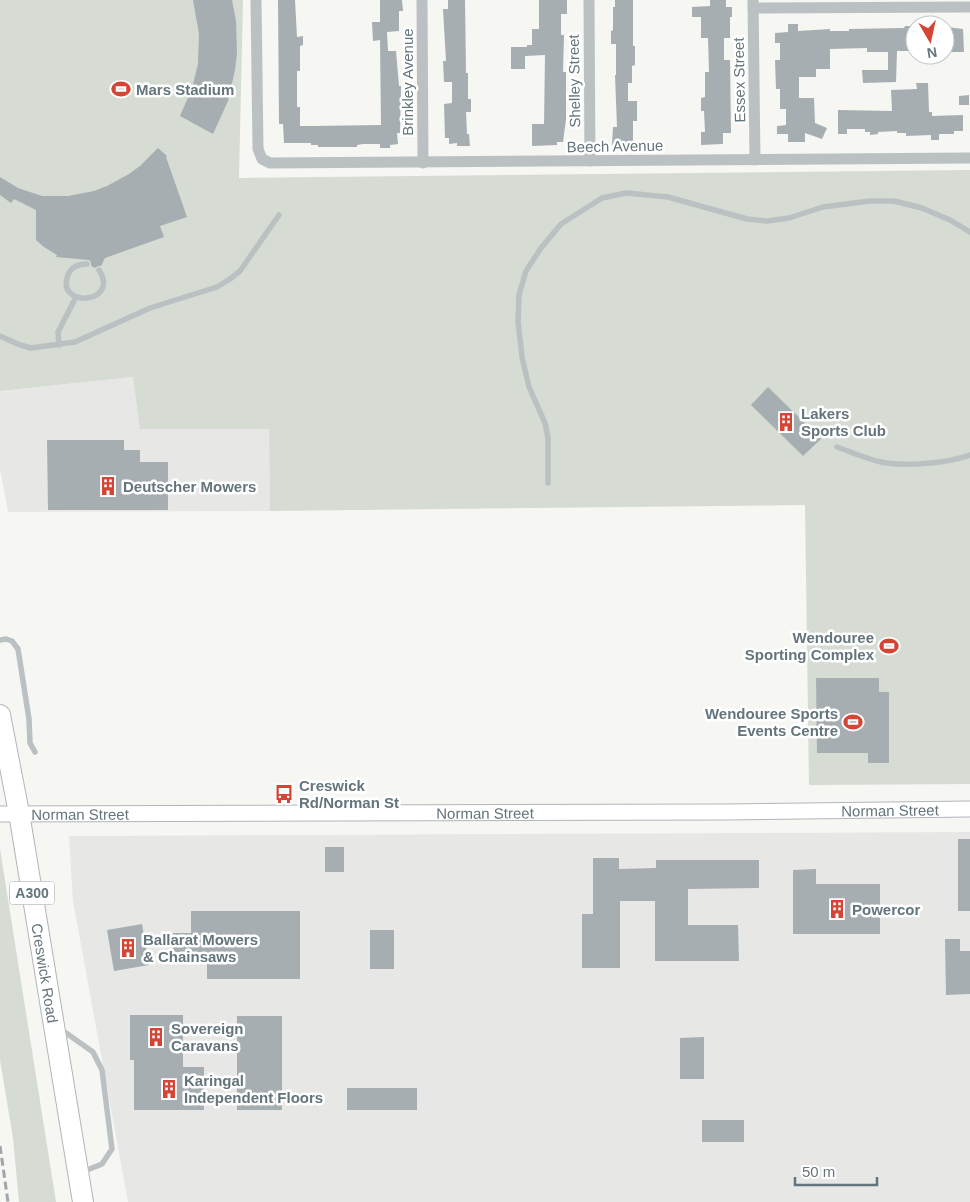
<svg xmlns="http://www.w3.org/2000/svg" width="970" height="1202" viewBox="0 0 970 1202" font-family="Arial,sans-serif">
	<rect width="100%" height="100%" fill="#f6f6f3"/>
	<g fill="#e7e7e6">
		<path d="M 133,377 L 141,429 L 269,429 L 270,511 L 8,512 L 0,469 L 0,391 Z"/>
		<path d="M 970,832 L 970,1202 L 128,1202 L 73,901 L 69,836 Z"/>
	</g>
	<g fill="#d6dbd3">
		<path d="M 0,0 L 243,0 L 239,178 L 970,170 L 970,784 L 809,785 L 805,505 L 270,511 L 269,429 L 140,429 L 133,377 L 0,391 Z"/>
		<path d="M 0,849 L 56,1202 L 19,1202 L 13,1138 L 0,1060 Z"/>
	</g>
	<g fill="#a6aeb2">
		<path d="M 193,0 L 232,0 L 236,21 L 237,53 L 235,70 L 228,101 L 213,134 L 180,116 L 192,88 L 198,64 L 199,34 Z"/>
		<path d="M 278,0 L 295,0 L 297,37 L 303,36 L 303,45 L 300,46 L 300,71 L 297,71 L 297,107 L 300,107 L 300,126 L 311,126 L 381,125 L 380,40 L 373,41 L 372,22 L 380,22 L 380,0 L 402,0 L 403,11 L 399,11 L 399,31 L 387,32 L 388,51 L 396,51 L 399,86 L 401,86 L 400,133 L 397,133 L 398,144 L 390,145 L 390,148 L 380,148 L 380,144 L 363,144 L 357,145 L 357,147 L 318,147 L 318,145 L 311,145 L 311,143 L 284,143 L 283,124 L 279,124 Z"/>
		<path d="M 448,0 L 465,0 L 466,73 L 468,73 L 468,99 L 471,99 L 471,112 L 466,112 L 467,134 L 469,134 L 470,146 L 457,146 L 457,143 L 449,144 L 449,138 L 445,138 L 444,104 L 452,103 L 452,82 L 444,82 L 443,61 L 446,61 L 443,9 L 448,9 Z"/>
		<path d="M 539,0 L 567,0 L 567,14 L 561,14 L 561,35 L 564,35 L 563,72 L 566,72 L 566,119 L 563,142 L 557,142 L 557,145 L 532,146 L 532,124 L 544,124 L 545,55 L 525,56 L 525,69 L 511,69 L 511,47 L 527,47 L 527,45 L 532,45 L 532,29 L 539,29 Z"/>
		<path d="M 615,0 L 633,0 L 633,46 L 635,46 L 635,65 L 632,66 L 632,83 L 628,83 L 628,101 L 637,101 L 637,121 L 633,121 L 633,145 L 612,145 L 613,127 L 617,127 L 615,75 L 616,75 L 616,44 L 611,44 L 611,31 L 613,30 L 613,7 L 615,7 Z"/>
		<path d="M 710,0 L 726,0 L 726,7 L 732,7 L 732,17 L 730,17 L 730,38 L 724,38 L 724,60 L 730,60 L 731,133 L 723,133 L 723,144 L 701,145 L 701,132 L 705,132 L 704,111 L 701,111 L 701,98 L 705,97 L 705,72 L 709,72 L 708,38 L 701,38 L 701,17 L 692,17 L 692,7 L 710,6 Z"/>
		<path d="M 788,24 L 798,24 L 798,31 L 830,29 L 830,31 L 849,31 L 849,29 L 904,28 L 905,26 L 914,26 L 914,51 L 897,51 L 896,82 L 863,83 L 862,70 L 888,70 L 888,52 L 867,52 L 867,48 L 830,49 L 830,69 L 816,69 L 816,77 L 799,77 L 799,98 L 814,98 L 815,123 L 827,128 L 822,139 L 805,133 L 805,142 L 788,142 L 788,134 L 777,134 L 777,126 L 786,125 L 786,109 L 780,109 L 780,89 L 776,89 L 775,60 L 780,60 L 780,43 L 775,43 L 775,33 L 788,32 Z"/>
		<path d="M 947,27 L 963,29 L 964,52 L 947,52 Z"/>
		<path d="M 916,83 L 928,83 L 929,112 L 932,112 L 932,116 L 963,115 L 963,131 L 954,131 L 954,134 L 939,134 L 939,140 L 931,140 L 931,135 L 906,136 L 906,133 L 897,133 L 897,131 L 878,132 L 878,134 L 870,135 L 870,132 L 865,132 L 865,129 L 847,129 L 847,134 L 838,134 L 838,110 L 892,111 L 891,90 L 917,89 Z"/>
		<path d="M 969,95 L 969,105 L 959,105 L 959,96 Z"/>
		<path d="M 158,148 L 167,156 L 166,157 L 187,217 L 160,226 L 164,237 L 105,258 L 101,266 L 98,266 L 95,268 L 91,266 L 91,262 L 89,260 L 56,257 L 57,255 L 44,247 L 36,240 L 36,210 L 14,199 L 11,203 L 0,195 L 0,177 L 18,188 L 42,196 L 68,196 L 94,191 L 107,186 L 129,174 L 140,166 Z"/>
		<path d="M 768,387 L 821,439 L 803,456 L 751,405 Z"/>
		<path d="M 47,440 L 124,440 L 124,450 L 140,450 L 140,462 L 168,462 L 168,510 L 48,510 Z"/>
		<path d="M 816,678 L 879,678 L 879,692 L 889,692 L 889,763 L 868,763 L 868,753 L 817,753 Z"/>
		<rect x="958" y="839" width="12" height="72"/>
		<rect x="325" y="847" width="19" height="25"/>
		<path d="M 593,858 L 619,858 L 619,869 L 656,868 L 656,860 L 759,860 L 759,888 L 688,889 L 688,925 L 738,925 L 739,961 L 655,961 L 655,901 L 620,901 L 620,968 L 582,968 L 582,914 L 593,914 Z"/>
		<path d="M 816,869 L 816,884 L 880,884 L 880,934 L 793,934 L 793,870 Z"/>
		<path d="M 191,911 L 300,911 L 300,979 L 207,979 L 207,952 L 173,952 L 173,933 L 191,933 Z"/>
		<path d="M 142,924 L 149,965 L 114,971 L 107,930 Z"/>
		<rect x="370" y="930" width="24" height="39"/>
		<path d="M 945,939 L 960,939 L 960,951 L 970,951 L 970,994 L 946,995 Z"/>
		<path d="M 130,1015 L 183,1015 L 183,1067 L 204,1067 L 204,1110 L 134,1110 L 134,1060 L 130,1060 Z"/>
		<rect x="237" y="1016" width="45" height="94"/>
		<path d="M 704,1037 L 704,1079 L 680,1079 L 680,1038 Z"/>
		<rect x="347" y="1088" width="70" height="22"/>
		<rect x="702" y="1120" width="42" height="22"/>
	</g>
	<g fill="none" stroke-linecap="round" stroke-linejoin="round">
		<g stroke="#b0b7ba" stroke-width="17">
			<g id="secondary">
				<path id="s1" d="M 0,814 L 726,812 L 970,809"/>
			</g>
		</g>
		<g stroke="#b1b6b8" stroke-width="22">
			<g id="highway">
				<path id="s2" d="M 0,715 L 19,813 L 83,1202"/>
			</g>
		</g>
		<g stroke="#bbc1c3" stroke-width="5.5">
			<path d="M 87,264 C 79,264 71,267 68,275 C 55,309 121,304 99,270"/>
			<path d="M 0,336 L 20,345 L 31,348 L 75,342 L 150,308 L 217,287 L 230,279 L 240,271 L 279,215"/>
			<path d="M 59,345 L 58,332 L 76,297"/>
			<path d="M 837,447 C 851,452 867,459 881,462 C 906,467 947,463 970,455"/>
			<path d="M 548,483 L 548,438 L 545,423 L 529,387 L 522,357 L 518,321 L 519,295 L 526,271 L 541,248 L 561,224 L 602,198 L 626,193 L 668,197 L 747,219 L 767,221 L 789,218 L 823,207 L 870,201 L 894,201 L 922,208 L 950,220 L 970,232"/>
			<path d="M 0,640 L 6,639 L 12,641 L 18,649 L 29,719 L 30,743 L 35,752"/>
			<path d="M 59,1028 L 93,1052 L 102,1070 L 112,1149 L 102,1164 L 82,1172"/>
		</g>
		<g stroke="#bbc1c3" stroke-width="11">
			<path d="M 256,0 L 258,149 L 262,159 L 270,163 L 970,158"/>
			<path d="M 422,0 L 423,163"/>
			<path d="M 589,0 L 590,161"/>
			<path d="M 753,0 L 755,160"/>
			<path d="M 753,8 L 970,7"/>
		</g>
		<use href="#secondary" stroke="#fff" stroke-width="15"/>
		<use href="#highway" stroke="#fff" stroke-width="20"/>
		<path stroke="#9ea6a9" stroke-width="3" stroke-dasharray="8 4" stroke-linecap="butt" d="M 0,1146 L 8,1202"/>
	</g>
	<defs>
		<g id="stadium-bare" transform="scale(1.5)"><path d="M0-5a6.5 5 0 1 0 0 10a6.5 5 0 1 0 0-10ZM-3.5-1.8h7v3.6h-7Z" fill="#d54535" stroke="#fff" stroke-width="2.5" paint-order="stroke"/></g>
		<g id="building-bare" transform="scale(1.5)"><path d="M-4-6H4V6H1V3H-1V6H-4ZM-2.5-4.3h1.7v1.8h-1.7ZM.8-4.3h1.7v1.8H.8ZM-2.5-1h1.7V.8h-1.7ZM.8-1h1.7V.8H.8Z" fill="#d54535" stroke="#fff" stroke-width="2.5" paint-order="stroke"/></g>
		<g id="bus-bare" transform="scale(1.5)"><path d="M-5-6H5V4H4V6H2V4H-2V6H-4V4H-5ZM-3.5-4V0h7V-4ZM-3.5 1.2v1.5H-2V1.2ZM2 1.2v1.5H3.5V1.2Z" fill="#d54535" stroke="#fff" stroke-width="2.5" paint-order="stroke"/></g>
	</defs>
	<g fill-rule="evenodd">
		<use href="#stadium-bare" x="121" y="89"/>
		<use href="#building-bare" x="786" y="422"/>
		<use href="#building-bare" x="108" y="486"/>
		<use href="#stadium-bare" x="889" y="646"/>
		<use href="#stadium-bare" x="853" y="722"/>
		<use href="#bus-bare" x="284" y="794"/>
		<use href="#building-bare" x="837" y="909"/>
		<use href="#building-bare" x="128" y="948"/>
		<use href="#building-bare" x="156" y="1037"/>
		<use href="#building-bare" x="169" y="1089"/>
	</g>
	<g text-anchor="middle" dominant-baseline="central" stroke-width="5" stroke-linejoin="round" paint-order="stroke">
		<rect fill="#fff" stroke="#929ea3" stroke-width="1" x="9.5" y="881.5" width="45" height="23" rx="4"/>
		<g font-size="14" font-weight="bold" fill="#64757c">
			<text x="32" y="893">A300</text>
		</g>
		<g font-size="15" fill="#64757c" stroke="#fff">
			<text transform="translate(739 80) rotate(-91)">Essex Street</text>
			<text transform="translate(574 81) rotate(-91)">Shelley Street</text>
			<text transform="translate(407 82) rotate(-90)">Brinkley Avenue</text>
			<text transform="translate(615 146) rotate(-1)">Beech Avenue</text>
			<text stroke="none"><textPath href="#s1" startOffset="890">Norman Street</textPath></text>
			<text stroke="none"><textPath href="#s1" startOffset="485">Norman Street</textPath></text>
			<text stroke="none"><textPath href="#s1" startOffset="80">Norman Street</textPath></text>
			<text stroke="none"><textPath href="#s2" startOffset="262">Creswick Road</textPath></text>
		</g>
		<g font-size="15" font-weight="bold" fill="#64757c" stroke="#fff" text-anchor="start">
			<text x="136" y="89">Mars Stadium</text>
			<text x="801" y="413">Lakers<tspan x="801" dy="17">Sports Club</tspan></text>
			<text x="123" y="486">Deutscher Mowers</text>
			<text x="874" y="637" text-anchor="end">Wendouree<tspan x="874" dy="17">Sporting Complex</tspan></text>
			<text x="838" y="713" text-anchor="end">Wendouree Sports<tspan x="838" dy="17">Events Centre</tspan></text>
			<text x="299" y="785">Creswick<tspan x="299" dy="17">Rd/Norman St</tspan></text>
			<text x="852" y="909">Powercor</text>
			<text x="143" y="939">Ballarat Mowers<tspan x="143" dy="17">&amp; Chainsaws</tspan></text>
			<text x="171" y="1028">Sovereign<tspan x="171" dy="17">Caravans</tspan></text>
			<text x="184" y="1080">Karingal<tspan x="184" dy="17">Independent Floors</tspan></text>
		</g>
	</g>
	<g transform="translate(930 40) rotate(171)"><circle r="24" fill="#ffffff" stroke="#c1c8cb"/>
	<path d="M0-4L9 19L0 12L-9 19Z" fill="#d54535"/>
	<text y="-8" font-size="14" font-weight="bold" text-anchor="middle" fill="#64757c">N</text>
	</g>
	<path d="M795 1177v8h82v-8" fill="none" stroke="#64757c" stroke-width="2.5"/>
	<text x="802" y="1177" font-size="15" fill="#64757c" stroke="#ffffff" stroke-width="4" paint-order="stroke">50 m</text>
</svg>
